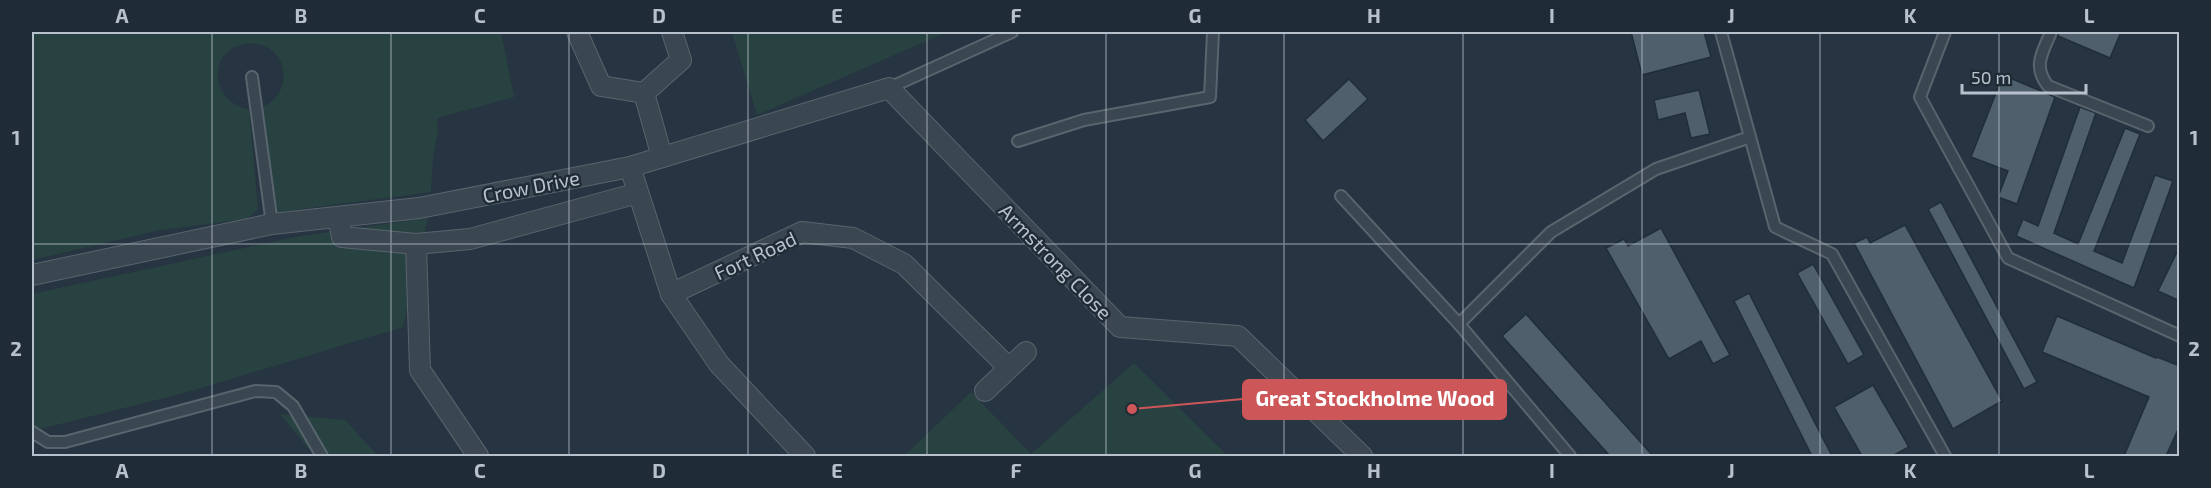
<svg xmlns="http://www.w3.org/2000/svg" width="2211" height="488" viewBox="0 0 2211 488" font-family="'Exo 2',sans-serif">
	<rect width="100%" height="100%" fill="#263541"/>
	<g fill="#284241">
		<path d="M 32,32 L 501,32 L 514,97 L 437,118 L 438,132 L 433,156 L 431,192 L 278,212 L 260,109 C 302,89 283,37 245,44 C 208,50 208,100 249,110 L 258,209 L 247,219 L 160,230 L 32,260 Z"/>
		<path d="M 732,32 L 947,32 L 757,115 Z"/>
		<path d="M 428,218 L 403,327 L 184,393 L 32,431 L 32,294 L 295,237 Z"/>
		<path d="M 1134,363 L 1228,456 L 904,456 L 971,392 L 1031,454 Z"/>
		<path d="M 280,414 L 345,420 L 378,456 L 315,456 Z"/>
	</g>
	<g fill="#4f5f6c" stroke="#212e38" stroke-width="1.5">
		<path d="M 1631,32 L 1704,32 L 1711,57 L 1642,75 Z"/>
		<path d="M 2058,32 L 2121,32 L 2110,58 L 2058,36 Z"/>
		<path d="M 2003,75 L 2055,97 L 2017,204 L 1998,197 L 2008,171 L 1971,157 Z"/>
		<path d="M 1349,79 L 1368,99 L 1323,141 L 1305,120 Z"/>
		<path d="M 1699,90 L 1710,134 L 1691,138 L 1685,113 L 1658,120 L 1654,100 Z"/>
		<path d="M 2080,107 L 2096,113 L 2054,233 L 2078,244 L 2125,128 L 2140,134 L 2094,251 L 2122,263 L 2155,175 L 2173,181 L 2134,288 L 2016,236 L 2023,219 L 2038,226 Z"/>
		<path d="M 1941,202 L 2037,382 L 2024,389 L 1928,209 Z"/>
		<path d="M 1905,225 L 2002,401 L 1953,429 L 1854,243 L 1867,237 L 1870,243 Z"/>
		<path d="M 1661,228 L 1730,355 L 1713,364 L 1701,341 L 1669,359 L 1606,248 L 1624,239 L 1628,246 Z"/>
		<path d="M 2180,246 L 2180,301 L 2158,291 Z"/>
		<path d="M 1813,264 L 1864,355 L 1848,364 L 1797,273 Z"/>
		<path d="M 1749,293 L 1816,425 L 1832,456 L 1812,456 L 1734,301 Z"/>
		<path d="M 1526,314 L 1653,456 L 1610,456 L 1502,336 Z"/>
		<path d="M 2057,316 L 2156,358 L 2157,357 L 2180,366 L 2180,425 L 2166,456 L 2124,456 L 2149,397 L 2042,352 Z"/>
		<path d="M 1873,385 L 1909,447 L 1892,456 L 1862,456 L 1834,407 Z"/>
	</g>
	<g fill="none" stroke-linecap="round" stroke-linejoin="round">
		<g stroke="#58646e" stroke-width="14">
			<g id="lane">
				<path d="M 1721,32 L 1775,227 L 1832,254 L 1945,456"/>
				<path d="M 1945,32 L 1920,97 L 2008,258 L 2180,336"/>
				<path d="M 2051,32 C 2043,52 2032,66 2048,86 L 2148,126"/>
				<path d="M 252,77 L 272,224"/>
				<path d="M 889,88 L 1012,32"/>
				<path d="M 1018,141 L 1084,120 L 1210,97 L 1213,32"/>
				<path d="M 1341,196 L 1459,324 L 1551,232 L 1656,169 L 1750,137"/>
				<path d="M 1459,324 L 1570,456"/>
				<path d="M 32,432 L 48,442 L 65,442 L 255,391 L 276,392 L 293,406 L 322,456"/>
			</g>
		</g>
		<g stroke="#58646e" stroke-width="22">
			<g id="street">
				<path d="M 577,32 L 601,86 L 644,93"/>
				<path d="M 644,93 L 681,60 L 672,32"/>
				<path d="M 644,93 L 662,157"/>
				<path d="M 630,167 L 671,294 L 719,364 L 805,456"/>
				<path d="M 338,217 L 342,237 L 416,244 L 470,239 L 638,193"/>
				<path d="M 416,244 L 420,370 L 478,456"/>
				<path d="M 32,275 L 272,224 L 419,208 L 630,167 L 889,88 L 1120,327 L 1238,336 L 1362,456"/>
				<path d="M 671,294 L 802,232 L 853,238 L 904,264 L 1009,368"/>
				<path d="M 985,391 L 1026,352"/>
			</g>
		</g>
		<use href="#lane" stroke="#3a4751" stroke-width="10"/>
		<use href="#street" stroke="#3a4751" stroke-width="20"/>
	</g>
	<path fill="none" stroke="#b7c1cb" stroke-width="1.5" stroke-opacity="0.55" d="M 212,32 L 212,456M 391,32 L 391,456M 569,32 L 569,456M 748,32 L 748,456M 927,32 L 927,456M 1106,32 L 1106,456M 1284,32 L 1284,456M 1463,32 L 1463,456M 1642,32 L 1642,456M 1820,32 L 1820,456M 1999,32 L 1999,456M 32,244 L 2180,244"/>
	<g text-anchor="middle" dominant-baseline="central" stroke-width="5" stroke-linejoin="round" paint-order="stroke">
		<g font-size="20" fill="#b7c1cb" stroke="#1f2c36">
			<text transform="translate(531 186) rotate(-11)">Crow Drive</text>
			<text transform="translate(755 255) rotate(-25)">Fort Road</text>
			<text transform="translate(1056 261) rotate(46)">Armstrong Close</text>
		</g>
	</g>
	<path fill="none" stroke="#cd5659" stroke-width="2" d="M1132 409L1243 399"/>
	<circle fill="#cd5659" stroke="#1f2c36" stroke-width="2" cx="1132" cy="409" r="6"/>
	<rect fill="#cd5659" stroke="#cd5659" stroke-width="2" x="1243" y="380" width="263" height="39" rx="6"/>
	<g font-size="21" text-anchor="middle" font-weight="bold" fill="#fff">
		<text x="1375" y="406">Great Stockholme Wood</text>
	</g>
	<rect width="2211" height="488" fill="none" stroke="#1f2c36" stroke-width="66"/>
	<path d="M1962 84v9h124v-9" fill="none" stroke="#b7c1cb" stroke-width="3"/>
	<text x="1971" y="84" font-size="18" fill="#b7c1cb" stroke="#1f2c36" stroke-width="4.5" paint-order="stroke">50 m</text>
	<rect x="33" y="33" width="2145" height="422" fill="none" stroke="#b7c1cb" stroke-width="2"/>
	<g font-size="20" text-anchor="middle" font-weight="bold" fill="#b7c1cb">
		<text x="122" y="23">A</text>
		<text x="301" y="23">B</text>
		<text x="480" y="23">C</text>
		<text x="659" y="23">D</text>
		<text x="837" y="23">E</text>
		<text x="1016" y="23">F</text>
		<text x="1195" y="23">G</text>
		<text x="1374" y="23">H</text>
		<text x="1552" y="23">I</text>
		<text x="1731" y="23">J</text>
		<text x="1910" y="23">K</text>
		<text x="2089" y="23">L</text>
		<text x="16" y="145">1</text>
		<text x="2194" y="145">1</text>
		<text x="16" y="356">2</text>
		<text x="2194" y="356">2</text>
		<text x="122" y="478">A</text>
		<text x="301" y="478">B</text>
		<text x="480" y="478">C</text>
		<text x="659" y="478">D</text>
		<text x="837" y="478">E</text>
		<text x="1016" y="478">F</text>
		<text x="1195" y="478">G</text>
		<text x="1374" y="478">H</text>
		<text x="1552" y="478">I</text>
		<text x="1731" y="478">J</text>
		<text x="1910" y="478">K</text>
		<text x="2089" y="478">L</text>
	</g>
</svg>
